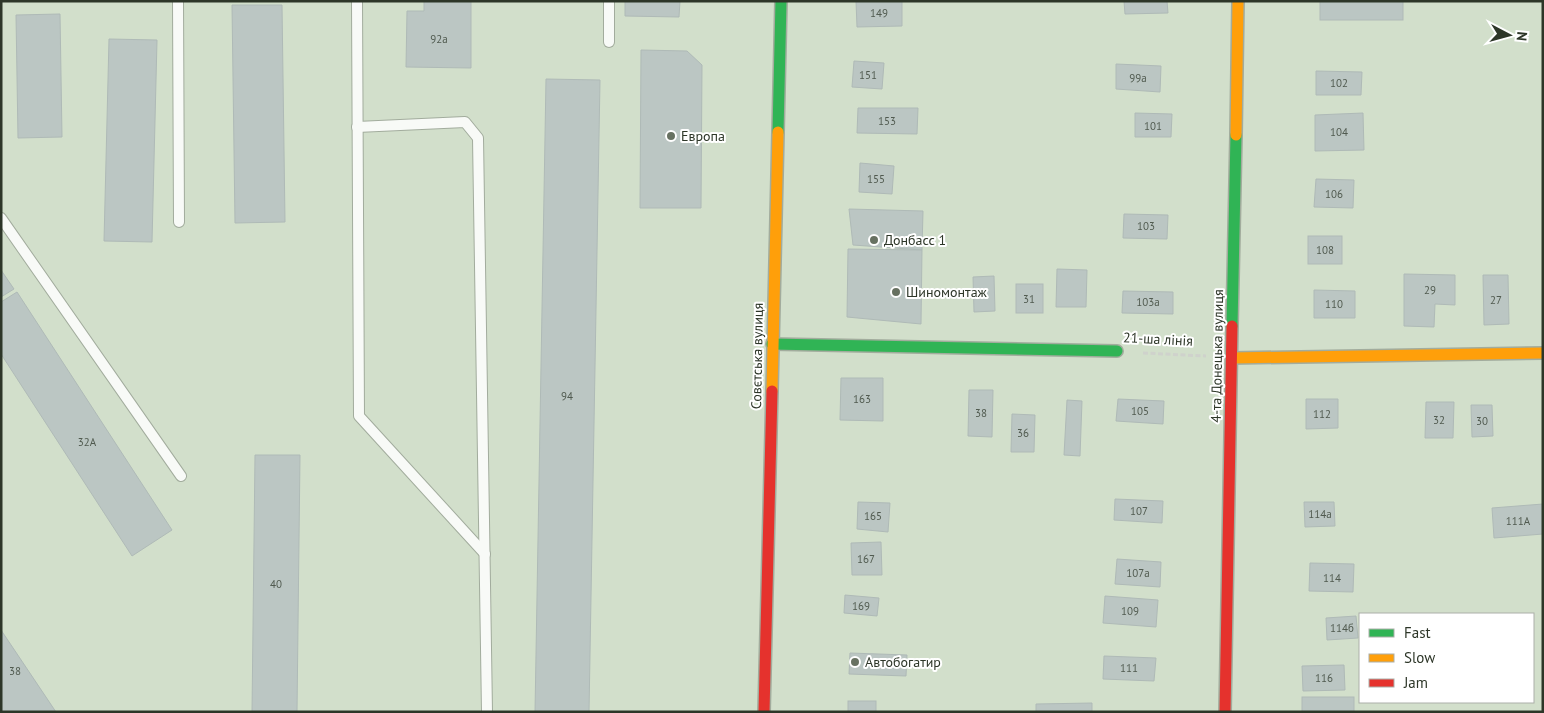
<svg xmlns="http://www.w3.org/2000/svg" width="1544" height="713" viewBox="0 0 1544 713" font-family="'PT Sans',sans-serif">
	<rect width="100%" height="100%" fill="#d2dfcb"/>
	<g fill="#bbc6c3" stroke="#afbab7">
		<path d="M 424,1 L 471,1 L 471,68 L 406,67 L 407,11 L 424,11 Z"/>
		<path d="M 625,1 L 680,1 L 679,17 L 625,16 Z"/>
		<path d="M 856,1 L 902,1 L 902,26 L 857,27 Z"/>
		<path d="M 1124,1 L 1167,1 L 1168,13 L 1125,14 Z"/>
		<rect x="1320" y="1" width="83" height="19"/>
		<path d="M 232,5 L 282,5 L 285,222 L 235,223 Z"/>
		<path d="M 60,14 L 62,137 L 18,138 L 16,15 Z"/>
		<path d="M 109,39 L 157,40 L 152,242 L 104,241 Z"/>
		<path d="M 641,50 L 687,51 L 702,65 L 701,208 L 640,208 Z"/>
		<path d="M 854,61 L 884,63 L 882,89 L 852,87 Z"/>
		<path d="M 1116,64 L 1161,66 L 1160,92 L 1116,89 Z"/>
		<path d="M 1316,71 L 1362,72 L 1361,95 L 1316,95 Z"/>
		<path d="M 546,79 L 600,80 L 589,712 L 535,712 Z"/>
		<path d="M 858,108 L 918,108 L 917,134 L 857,133 Z"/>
		<path d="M 1135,113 L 1172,114 L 1171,137 L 1135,137 Z"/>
		<path d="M 1363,113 L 1364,150 L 1315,151 L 1315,115 Z"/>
		<path d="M 860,163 L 894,166 L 892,194 L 859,192 Z"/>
		<path d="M 1316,179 L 1354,180 L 1353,208 L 1314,207 Z"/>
		<path d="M 849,209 L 923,211 L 922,250 L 853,245 Z"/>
		<path d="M 1124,214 L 1168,215 L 1167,239 L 1123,238 Z"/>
		<rect x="1308" y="236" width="34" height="28"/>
		<path d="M 848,249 L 922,250 L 921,324 L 847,317 Z"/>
		<path d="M 1057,269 L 1087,270 L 1086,307 L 1056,307 Z"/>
		<path d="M 1,270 L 14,289 L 1,297 Z"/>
		<path d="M 1404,274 L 1455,275 L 1455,305 L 1435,304 L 1434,327 L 1404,326 Z"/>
		<path d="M 1483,275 L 1508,275 L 1509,324 L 1484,325 Z"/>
		<path d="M 994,276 L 995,311 L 974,312 L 973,277 Z"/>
		<rect x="1016" y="284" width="27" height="29"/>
		<path d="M 1314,290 L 1355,291 L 1355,318 L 1314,318 Z"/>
		<path d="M 1123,291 L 1173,292 L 1173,314 L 1122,313 Z"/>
		<path d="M 17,292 L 172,530 L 132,556 L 1,354 L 1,302 Z"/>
		<path d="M 841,378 L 883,378 L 883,421 L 840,420 Z"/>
		<path d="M 969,390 L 993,390 L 992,437 L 968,436 Z"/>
		<path d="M 1118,399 L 1164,401 L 1163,424 L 1116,421 Z"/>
		<path d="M 1306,399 L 1338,399 L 1338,428 L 1306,429 Z"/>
		<path d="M 1067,400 L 1082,401 L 1080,456 L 1064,455 Z"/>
		<path d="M 1426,402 L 1454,402 L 1453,438 L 1425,438 Z"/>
		<path d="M 1471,405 L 1492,405 L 1493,436 L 1472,437 Z"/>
		<path d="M 1012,414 L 1035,415 L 1034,452 L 1011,452 Z"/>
		<path d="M 255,455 L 300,455 L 297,712 L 252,712 Z"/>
		<path d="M 1115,499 L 1163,501 L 1162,523 L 1114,520 Z"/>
		<path d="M 858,502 L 890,503 L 888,532 L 857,529 Z"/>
		<path d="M 1304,502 L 1334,502 L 1335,526 L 1305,527 Z"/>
		<path d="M 1543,504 L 1543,534 L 1494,538 L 1492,508 Z"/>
		<path d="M 881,542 L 882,575 L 852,575 L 851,543 Z"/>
		<path d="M 1117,559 L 1161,562 L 1160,587 L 1115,584 Z"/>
		<path d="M 1310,563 L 1354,564 L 1353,592 L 1309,591 Z"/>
		<path d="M 845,595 L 879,598 L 877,616 L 844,613 Z"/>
		<path d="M 1105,596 L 1158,600 L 1156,627 L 1103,623 Z"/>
		<path d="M 1356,616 L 1358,638 L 1327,640 L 1326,618 Z"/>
		<path d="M 1,630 L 56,712 L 1,712 Z"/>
		<path d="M 850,653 L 907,655 L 906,676 L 849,674 Z"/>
		<path d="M 1104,656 L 1156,658 L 1154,681 L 1103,679 Z"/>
		<path d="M 1344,665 L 1345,690 L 1303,691 L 1302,666 Z"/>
		<rect x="1302" y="697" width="52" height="15"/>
		<rect x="848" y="701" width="28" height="11"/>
		<path d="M 1092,703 L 1092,712 L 1036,712 L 1036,704 Z"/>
	</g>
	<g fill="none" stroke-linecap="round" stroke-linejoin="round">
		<g stroke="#a2ac9d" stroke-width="12">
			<g id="lane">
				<path d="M 178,1 L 179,222"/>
				<path d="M 357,1 L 359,416 L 485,554"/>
				<path d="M 609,1 L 609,42"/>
				<path d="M 357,127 L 465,122 L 478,138 L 487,712"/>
				<path d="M 1,218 L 181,476"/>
			</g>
		</g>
		<g stroke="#a2ac9d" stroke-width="14">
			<g id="fast">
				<path d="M 778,132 L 781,1"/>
				<path d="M 1232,326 L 1236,135"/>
				<path d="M 772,344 L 1117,351"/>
			</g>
		</g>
		<g stroke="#a2ac9d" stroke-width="14">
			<g id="slow">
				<path d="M 1236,135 L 1238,1"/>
				<path d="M 1232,358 L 1543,353"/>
				<path d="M 772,391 L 778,132"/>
			</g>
		</g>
		<g stroke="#a2ac9d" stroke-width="14">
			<g id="jam">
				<path d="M 764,712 L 772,391"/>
				<path d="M 1225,712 L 1232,326"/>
			</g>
		</g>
		<path stroke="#cfd2cc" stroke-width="3" stroke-dasharray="5 2.5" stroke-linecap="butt" d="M 1143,353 L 1206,356"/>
		<use href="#lane" stroke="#f8faf7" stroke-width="10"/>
		<use href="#fast" stroke="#30b455" stroke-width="11"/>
		<use href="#slow" stroke="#ff9f0a" stroke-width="11"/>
		<use href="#jam" stroke="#e5322d" stroke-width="11"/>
	</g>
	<g fill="#677161" stroke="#fff" stroke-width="2">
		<circle cx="671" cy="136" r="5"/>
		<circle cx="874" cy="240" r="5"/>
		<circle cx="896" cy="292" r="5"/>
		<circle cx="855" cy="662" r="5"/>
	</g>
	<g text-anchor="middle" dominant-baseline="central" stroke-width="4" stroke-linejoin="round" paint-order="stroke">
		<g font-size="11" fill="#505a4f">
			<text x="879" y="13">149</text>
			<text x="439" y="39">92а</text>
			<text x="868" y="75">151</text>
			<text x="1138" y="78">99а</text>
			<text x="1339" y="83">102</text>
			<text x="887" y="121">153</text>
			<text x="1153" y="126">101</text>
			<text x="1339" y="132">104</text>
			<text x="876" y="179">155</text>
			<text x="1334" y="194">106</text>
			<text x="1146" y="226">103</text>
			<text x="1325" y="250">108</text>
			<text x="1430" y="290">29</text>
			<text x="1029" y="299">31</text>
			<text x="1496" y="300">27</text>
			<text x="1148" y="302">103а</text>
			<text x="1334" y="304">110</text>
			<text x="567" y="396">94</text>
			<text x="862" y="399">163</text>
			<text x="1140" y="411">105</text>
			<text x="981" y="413">38</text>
			<text x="1322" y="414">112</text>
			<text x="1439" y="420">32</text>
			<text x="1482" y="421">30</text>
			<text x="1023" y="433">36</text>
			<text x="87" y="442">32А</text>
			<text x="1139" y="511">107</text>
			<text x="1320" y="514">114а</text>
			<text x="873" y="516">165</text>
			<text x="1518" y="521">111А</text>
			<text x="866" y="559">167</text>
			<text x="1138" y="573">107а</text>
			<text x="1332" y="578">114</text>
			<text x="276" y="584">40</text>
			<text x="861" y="606">169</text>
			<text x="1130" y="611">109</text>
			<text x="1342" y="628">114б</text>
			<text x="1129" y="668">111</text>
			<text x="15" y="671">38</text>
			<text x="1324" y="678">116</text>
		</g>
		<g font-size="14" fill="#2d3628" stroke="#fff" text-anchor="start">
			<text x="681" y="136">Европа</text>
			<text x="884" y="240">Донбасс 1</text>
			<text x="906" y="292">Шиномонтаж</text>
			<text x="865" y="662">Автобогатир</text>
		</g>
		<g font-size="14" fill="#2d3628" stroke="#fff">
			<text transform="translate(1158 339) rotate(3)">21-ша лінія</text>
			<text transform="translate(757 356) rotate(-89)">Совєтська вулиця</text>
			<text transform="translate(1217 356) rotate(-89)">4-та Донецька вулиця</text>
		</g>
	</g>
	<rect width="1544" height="713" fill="none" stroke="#2d3628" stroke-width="5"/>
	<rect x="1359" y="613" width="175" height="90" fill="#ffffff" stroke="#abafa9"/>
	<rect x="1369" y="629" width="25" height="8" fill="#30b455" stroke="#abafa9"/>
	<text x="1404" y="638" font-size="15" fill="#2d3628">Fast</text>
	<rect x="1369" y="654" width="25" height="8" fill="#ff9f0a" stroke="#abafa9"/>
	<text x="1404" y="663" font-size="15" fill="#2d3628">Slow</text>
	<rect x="1369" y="679" width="25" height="8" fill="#e5322d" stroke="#abafa9"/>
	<text x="1404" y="688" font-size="15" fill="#2d3628">Jam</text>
	<g transform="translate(1509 35) rotate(96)" stroke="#ffffff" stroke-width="4" paint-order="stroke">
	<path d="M0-4L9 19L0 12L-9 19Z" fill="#2d3628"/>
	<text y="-8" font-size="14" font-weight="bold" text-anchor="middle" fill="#2d3628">N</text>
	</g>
</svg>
